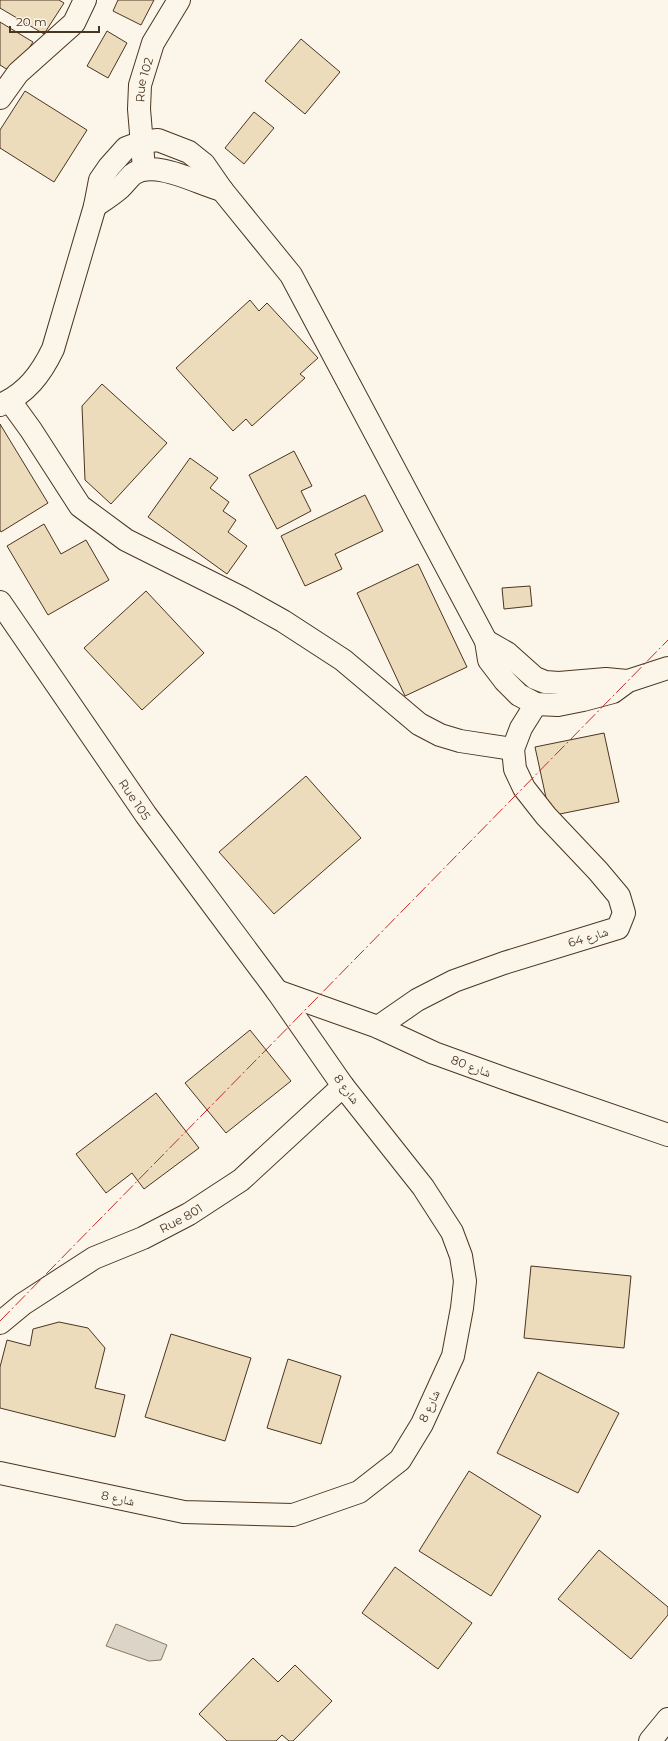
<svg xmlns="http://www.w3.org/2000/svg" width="668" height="1741" viewBox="0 0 668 1741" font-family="Montserrat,'Noto Naskh Arabic',sans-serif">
	<rect width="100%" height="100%" fill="#fbf6e9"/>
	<path fill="#dcd4c6" stroke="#887966" d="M 116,1624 L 167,1645 L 161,1660 L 149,1661 L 106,1646 Z"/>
	<g fill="#ecdcbc" stroke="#4a3520">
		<path d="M 0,0 L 59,0 L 64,3 L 44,34 L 0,8 Z"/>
		<path d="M 118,0 L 154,0 L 141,25 L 113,11 Z"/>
		<path d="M 0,22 L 33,42 L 13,73 L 0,65 Z"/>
		<path d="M 107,31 L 127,43 L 108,78 L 87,66 Z"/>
		<path d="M 301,39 L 340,72 L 305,114 L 265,81 Z"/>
		<path d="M 25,91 L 87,130 L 54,182 L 0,148 L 0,130 Z"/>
		<path d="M 254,112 L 274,128 L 244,164 L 225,148 Z"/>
		<path d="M 250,300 L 259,311 L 267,303 L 318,358 L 300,374 L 305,378 L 252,426 L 246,419 L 233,431 L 176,368 Z"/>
		<path d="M 102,384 L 167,443 L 111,504 L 85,480 L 82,406 Z"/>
		<path d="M 0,424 L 48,503 L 1,532 L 0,530 Z"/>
		<path d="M 294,451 L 312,486 L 301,491 L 311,511 L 277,529 L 249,475 Z"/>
		<path d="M 190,458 L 218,478 L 210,488 L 229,502 L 223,511 L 236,520 L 228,532 L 247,546 L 227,574 L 148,517 Z"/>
		<path d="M 365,495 L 383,531 L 335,554 L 342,569 L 305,586 L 281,536 Z"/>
		<path d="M 44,524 L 61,554 L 86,540 L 109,580 L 48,615 L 7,546 Z"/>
		<path d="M 418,564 L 467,667 L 405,696 L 357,593 Z"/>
		<path d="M 530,586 L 532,606 L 504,609 L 502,588 Z"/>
		<path d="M 146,591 L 204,653 L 142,710 L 84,648 Z"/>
		<path d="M 604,733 L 619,802 L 550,816 L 535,747 Z"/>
		<path d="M 306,776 L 361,838 L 274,914 L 219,852 Z"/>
		<path d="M 250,1030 L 291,1081 L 226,1133 L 185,1083 Z"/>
		<path d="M 156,1093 L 199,1148 L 144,1189 L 132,1173 L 106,1193 L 76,1154 Z"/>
		<path d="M 531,1266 L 631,1276 L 624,1348 L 524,1338 Z"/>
		<path d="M 59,1322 L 88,1328 L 105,1348 L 95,1388 L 125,1395 L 115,1437 L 0,1408 L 0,1367 L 7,1340 L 30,1346 L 33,1329 Z"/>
		<path d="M 171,1334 L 251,1358 L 225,1441 L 145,1417 Z"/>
		<path d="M 288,1359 L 341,1376 L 321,1444 L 267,1428 Z"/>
		<path d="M 538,1372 L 619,1413 L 578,1493 L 497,1453 Z"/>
		<path d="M 469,1471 L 541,1516 L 491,1596 L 419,1551 Z"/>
		<path d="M 599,1550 L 668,1607 L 668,1615 L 631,1659 L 558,1599 Z"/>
		<path d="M 395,1567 L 472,1623 L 438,1669 L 362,1613 Z"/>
		<path d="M 253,1658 L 278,1682 L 295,1665 L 332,1701 L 293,1741 L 289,1741 L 282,1735 L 276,1741 L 227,1741 L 199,1714 Z"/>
	</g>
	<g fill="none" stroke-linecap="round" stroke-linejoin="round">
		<g stroke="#4a3520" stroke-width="24">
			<g id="minor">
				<path d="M 0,98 L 18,73 L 74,23 L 85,0"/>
				<path id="s1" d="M 144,169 L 139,109 L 140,85 L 153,43 L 179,0"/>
				<path d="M 10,401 L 31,430 L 80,506 L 126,540 L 240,597 L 283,621 L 343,660 L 419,724 L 440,735 L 460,741 L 513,749"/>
				<path d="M 277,991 L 378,1027 L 434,1053 L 506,1079 L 668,1135"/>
				<path d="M 378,1027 L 417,1000 L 454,981 L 504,963 L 618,928 L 624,913 L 619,896 L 598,871 L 546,816 L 524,788 L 515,769 L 513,749 L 521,728 L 536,704"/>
				<path id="s2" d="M 0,1323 L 23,1304 L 94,1258 L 143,1238 L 189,1214 L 241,1180 L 343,1086"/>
				<path d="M 650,1741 L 668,1719"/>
			</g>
		</g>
		<g stroke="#4a3520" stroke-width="24">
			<g id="tertiary">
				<path d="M 95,206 C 104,200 112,195 120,188 C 124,184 128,179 132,175 C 154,158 198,184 222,190"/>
				<path d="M 0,405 C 26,394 41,374 53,349 L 95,206 L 100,180 L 109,167 L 126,148 L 142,142 L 158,140 L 189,152 L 204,164 L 222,190 L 291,275 L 486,641 L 489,660 L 505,681 L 519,695 L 536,704 L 558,705 L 583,700 L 613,692 L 628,681 L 668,668"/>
				<path id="s3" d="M 0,602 L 146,815 L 277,991 L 343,1086 L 423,1187 L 452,1232 L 461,1256 L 465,1281 L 462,1308 L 453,1356 L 422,1424 L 400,1460 L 359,1492 L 293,1515 L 184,1512 L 0,1473"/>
				<path d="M 486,641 L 507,653 L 535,678 L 545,682 L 559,683 L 606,679 L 627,681"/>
			</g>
		</g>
		<use href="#minor" stroke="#fbf6e9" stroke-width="22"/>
		<use href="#tertiary" stroke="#fbf6e9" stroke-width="22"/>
		<path stroke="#c62828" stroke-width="1" stroke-dasharray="14 3 2 3" stroke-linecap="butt" d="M 0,1321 L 668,640"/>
	</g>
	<g text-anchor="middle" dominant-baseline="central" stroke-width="3" stroke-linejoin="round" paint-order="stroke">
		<g font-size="12" fill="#4a3520" stroke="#fbf6e9">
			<text stroke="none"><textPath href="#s1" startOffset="90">Rue 102</textPath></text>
			<text stroke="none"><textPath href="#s3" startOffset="239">Rue 105</textPath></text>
			<text transform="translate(588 937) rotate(-17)">شارع 64</text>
			<text transform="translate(471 1066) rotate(20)">شارع 80</text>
			<text transform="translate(347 1089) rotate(53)">شارع 8</text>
			<text stroke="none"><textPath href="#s2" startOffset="210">Rue 801</textPath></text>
			<text transform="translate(429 1406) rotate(-65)">شارع 8</text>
			<text transform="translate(118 1498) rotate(12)">شارع 8</text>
		</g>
	</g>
	<path d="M10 26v6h89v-6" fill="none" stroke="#4a3520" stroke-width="2"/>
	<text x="16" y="26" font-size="12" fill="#4a3520" stroke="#fbf6e9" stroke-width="3" paint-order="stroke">20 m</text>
</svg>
